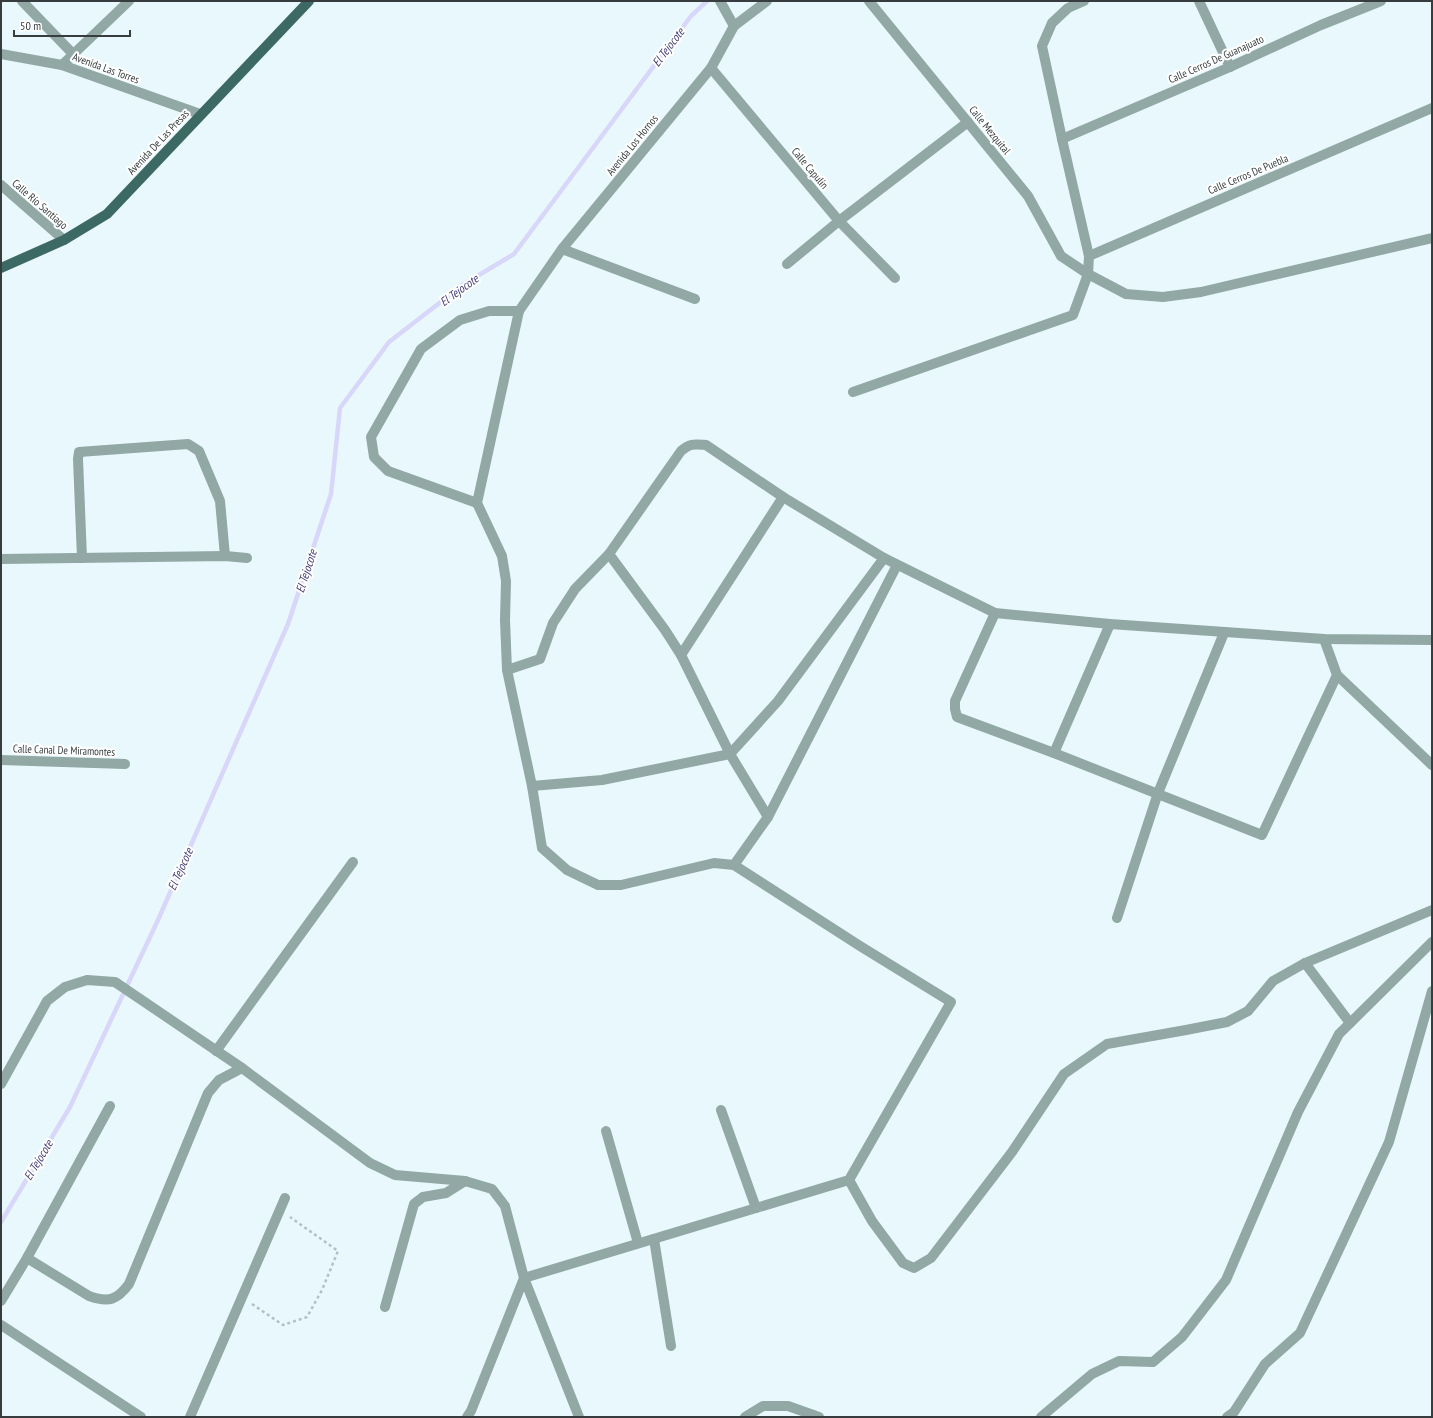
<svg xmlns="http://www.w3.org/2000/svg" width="1433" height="1418" viewBox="0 0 1433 1418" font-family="'PT Sans Narrow',sans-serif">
	<rect width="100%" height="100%" fill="#e9f8fd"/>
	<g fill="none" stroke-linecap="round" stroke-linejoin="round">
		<path stroke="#d8d6f9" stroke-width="4.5" d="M 1,1222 L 70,1107 L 158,920 L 288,624 L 331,494 L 340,408 L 389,342 L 464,284 L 514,254 L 691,16 L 707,1"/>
		<path stroke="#b3c0c4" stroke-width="2.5" stroke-dasharray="3 3" stroke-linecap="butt" d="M 252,1304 L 283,1325 L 307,1317 L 322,1290 L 338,1251 L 290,1217"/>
		<g stroke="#91a8a5" stroke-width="10">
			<path d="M 22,1 L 73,54"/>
			<path d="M 720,1 L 734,26"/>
			<path d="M 869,1 L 1028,196 L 1061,256 L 1088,274 L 1126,294 L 1163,297 L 1201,292 L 1432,238"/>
			<path d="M 1084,1 L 1068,8 L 1052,23 L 1042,46 L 1062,139 L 1089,256"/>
			<path d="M 1199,1 L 1230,67"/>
			<path d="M 1,54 L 62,65 L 200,114"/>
			<path d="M 62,65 L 129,1"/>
			<path d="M 711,68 L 839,221 L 895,278"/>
			<path d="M 1062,139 L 1230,67 L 1321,25 L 1381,1"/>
			<path d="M 1,185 L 64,240"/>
			<path d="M 562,249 L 695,299"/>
			<path d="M 787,264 L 839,221 L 968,122"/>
			<path d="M 853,392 L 1073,315 L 1088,274 L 1089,256 L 1432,108"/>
			<path d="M 477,503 L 388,471 L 374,457 L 371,437 L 421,349 L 460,320 L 489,311 L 519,311"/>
			<path d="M 609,554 L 665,630 L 681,655 L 730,754 L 768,817"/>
			<path d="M 82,558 L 78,459 L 79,452 L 188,444 L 199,451 L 220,501 L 225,556"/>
			<path d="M 1,559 L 225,556 L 247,558"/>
			<path d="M 995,613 L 955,701 L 955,709 L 957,717 L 1054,753 L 1262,835 L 1337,675"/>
			<path d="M 1324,639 L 1337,675 L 1432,765"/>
			<path d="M 681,655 L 783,497"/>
			<path d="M 507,670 L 540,659 L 553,623 L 575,589 L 609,554 L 681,451 C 690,443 694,444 706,445 L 783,497 L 884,558 L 995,613 L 1110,624 L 1324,639 L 1432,640"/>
			<path d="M 1054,753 L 1110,624"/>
			<path d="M 1,760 L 125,764"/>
			<path d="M 532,786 L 602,780 L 730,754 L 778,701 L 884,558"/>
			<path d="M 734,865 L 768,817 L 897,565"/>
			<path d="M 1117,918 L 1158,793 L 1224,633"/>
			<path d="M 1305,963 L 1350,1023"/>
			<path d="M 216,1051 L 353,862"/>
			<path d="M 1,1084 L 47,1001 L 65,987 L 87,980 L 115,982 L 242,1068 L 370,1163 L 395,1175 L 465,1181 L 492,1189 L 505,1206 L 524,1278 L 579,1417"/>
			<path d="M 721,1110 L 756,1208"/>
			<path d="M 606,1131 L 638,1243"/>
			<path d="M 849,1180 L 872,1221 L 903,1263 L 914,1268 L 931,1258 L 1012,1152 L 1064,1074 L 1107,1044 L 1186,1030 L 1227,1022 L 1248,1011 L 1273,981 L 1305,963 L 1432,910"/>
			<path d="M 654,1239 L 671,1346"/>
			<path d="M 27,1258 L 89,1296 C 109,1303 117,1300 129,1284 L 208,1093 L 219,1080 L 242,1068"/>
			<path d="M 524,1278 L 849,1180 L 951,1002 L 860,946 L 734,865 L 714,863 L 621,885 L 598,885 L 567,870 L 542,848 L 532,786 L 507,670 L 505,620 L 506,581 L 502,556 L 477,503 L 519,311 L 562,249 L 711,68 L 734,26 L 767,1"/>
			<path d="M 1,1301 L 27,1258 L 110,1106"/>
			<path d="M 385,1307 L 414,1204 L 423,1197 L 446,1193 L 465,1181"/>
			<path d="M 1,1325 L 141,1417"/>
			<path d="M 190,1417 L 285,1198"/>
			<path d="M 467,1417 L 471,1411 L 524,1278"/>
			<path d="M 745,1417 L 763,1406 L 788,1406 L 819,1417"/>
			<path d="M 1041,1417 L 1092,1374 L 1119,1361 L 1153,1362 L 1182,1337 L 1226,1280 L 1298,1112 L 1339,1034 L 1432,942"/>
			<path d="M 1227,1417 L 1234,1412 L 1265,1364 L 1300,1333 L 1389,1142 L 1432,991"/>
		</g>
		<path stroke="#3c6963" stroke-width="10" d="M 1,268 L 64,240 L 107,214 L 309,1"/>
	</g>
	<g text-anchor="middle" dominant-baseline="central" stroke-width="4" stroke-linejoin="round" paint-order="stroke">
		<g font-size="11" fill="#373d3f" stroke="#fff">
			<text transform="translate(1216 59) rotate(-24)">Calle Cerros De Guanajuato</text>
			<text transform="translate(106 68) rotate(20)">Avenida Las Torres</text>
			<text transform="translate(990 130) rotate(51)">Calle Mezquital</text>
			<text transform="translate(158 142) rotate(-47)">Avenida De Las Presas</text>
			<text transform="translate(632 145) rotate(-51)">Avenida Los Hornos</text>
			<text transform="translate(810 168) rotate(50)">Calle Capulín</text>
			<text transform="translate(1248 174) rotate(-23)">Calle Cerros De Puebla</text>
			<text transform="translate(40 204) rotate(41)">Calle Río Santiago</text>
			<text transform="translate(64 750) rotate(2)">Calle Canal De Miramontes</text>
		</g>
		<g font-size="12" font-style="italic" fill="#474077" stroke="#fff">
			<text transform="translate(668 47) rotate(-53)">El Tejocote</text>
			<text transform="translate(459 290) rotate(-36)">El Tejocote</text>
			<text transform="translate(306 571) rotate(-72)">El Tejocote</text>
			<text transform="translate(180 869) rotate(-66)">El Tejocote</text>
			<text transform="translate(38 1160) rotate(-59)">El Tejocote</text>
		</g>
	</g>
	<rect width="1433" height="1418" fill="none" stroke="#373d3f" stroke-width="4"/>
	<path d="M14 30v6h116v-6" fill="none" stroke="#373d3f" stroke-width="2"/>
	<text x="20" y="30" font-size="12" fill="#373d3f" stroke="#ffffff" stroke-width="3" paint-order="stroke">50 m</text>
</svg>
